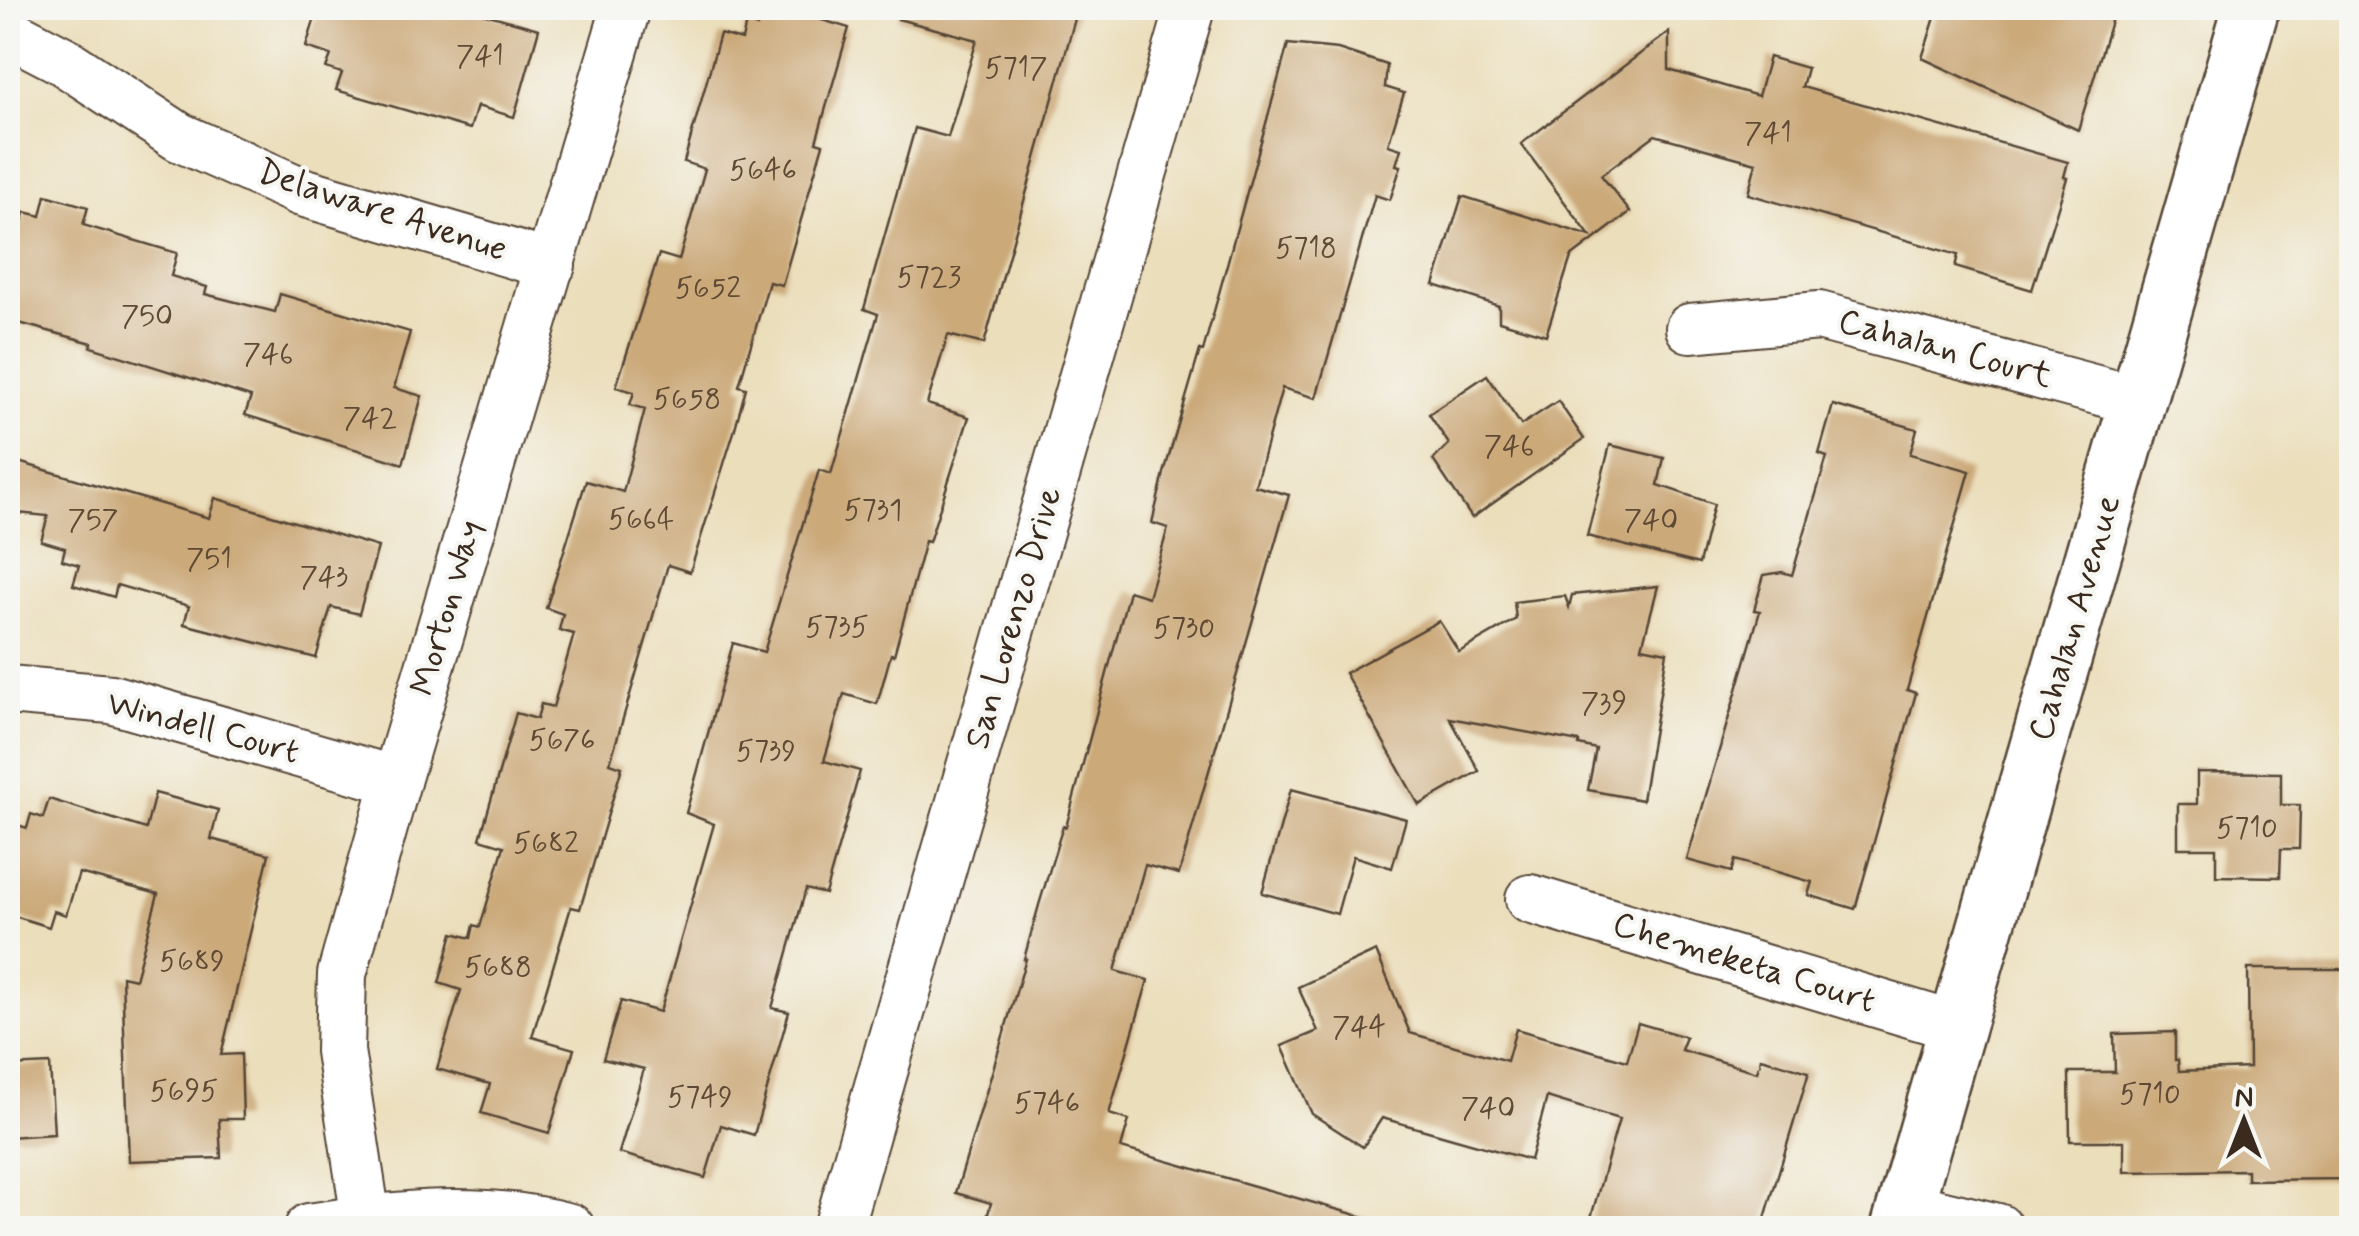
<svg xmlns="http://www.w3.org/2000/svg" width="2359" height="1236" viewBox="0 0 2359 1236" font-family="Mynerve,sans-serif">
	<rect width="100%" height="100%" fill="#f6f6f2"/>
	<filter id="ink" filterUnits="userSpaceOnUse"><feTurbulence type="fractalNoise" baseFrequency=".01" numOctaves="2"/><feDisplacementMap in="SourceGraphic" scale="20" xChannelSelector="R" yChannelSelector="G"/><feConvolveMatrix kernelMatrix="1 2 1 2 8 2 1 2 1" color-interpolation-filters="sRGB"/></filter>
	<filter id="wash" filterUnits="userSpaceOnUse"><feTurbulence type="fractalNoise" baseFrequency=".0048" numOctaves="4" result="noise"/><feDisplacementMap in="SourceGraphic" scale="40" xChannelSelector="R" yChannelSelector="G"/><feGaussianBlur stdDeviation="2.25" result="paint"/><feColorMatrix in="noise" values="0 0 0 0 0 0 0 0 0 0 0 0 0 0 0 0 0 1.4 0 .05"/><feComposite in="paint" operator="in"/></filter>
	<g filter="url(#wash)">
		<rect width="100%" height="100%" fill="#ebdebb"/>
		<g id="blocks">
			<g fill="#cba979">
				<path d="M 318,8 L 464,8 L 539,29 L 514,117 L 477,106 L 470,129 L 336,90 L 342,73 L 326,68 L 331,55 L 306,47 Z"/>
				<path d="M 763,8 L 782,8 L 849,28 L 816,142 L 823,144 L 782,285 L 769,282 L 739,386 L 746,388 L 734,432 L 690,572 L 668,565 L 610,763 L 622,767 L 580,909 L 571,907 L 532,1037 L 574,1049 L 549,1133 L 481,1113 L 490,1084 L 437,1069 L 461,990 L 439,983 L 453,933 L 471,938 L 474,925 L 480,927 L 504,846 L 480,839 L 516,713 L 537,719 L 541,704 L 553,707 L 574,634 L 559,630 L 563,614 L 546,608 L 586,481 L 623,492 L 645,409 L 630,405 L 634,392 L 616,387 L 659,254 L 679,260 L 705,169 L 684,162 L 720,34 L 742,40 L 746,23 L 757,27 Z"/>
				<path d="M 900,8 L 1078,8 L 984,344 L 948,335 L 927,404 L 969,417 L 929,542 L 925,541 L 894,655 L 891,654 L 877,704 L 844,694 L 824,761 L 860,771 L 825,894 L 806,889 L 772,1008 L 789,1012 L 754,1135 L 721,1125 L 705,1178 L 619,1153 L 644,1069 L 603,1059 L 621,1001 L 660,1012 L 714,824 L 686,813 L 733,643 L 764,652 L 819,470 L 831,474 L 878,314 L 864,309 L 915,128 L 948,137 L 977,40 L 898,19 Z"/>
				<path d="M 1938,8 L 2115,8 L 2078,130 L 1922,58 Z"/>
				<path d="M 1669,32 L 1669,70 L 1758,96 L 1769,57 L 1807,68 L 1802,87 L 2068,162 L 2064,177 L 2067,178 L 2032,290 L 1955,267 L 1958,255 L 1748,194 L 1756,163 L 1655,135 L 1601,175 L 1630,212 L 1571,257 L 1546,335 L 1499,321 L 1499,306 L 1434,285 L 1462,196 L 1590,236 L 1521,144 Z"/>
				<path d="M 1288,44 L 1338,49 L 1387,65 L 1385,87 L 1404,93 L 1388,145 L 1401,149 L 1396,165 L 1401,166 L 1390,200 L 1375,195 L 1316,398 L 1282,388 L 1255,486 L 1289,495 L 1179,874 L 1145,865 L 1115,971 L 1148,980 L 1109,1114 L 1129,1120 L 1121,1148 L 1367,1218 L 1365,1228 L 984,1228 L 991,1203 L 956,1193 L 1026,959 L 1024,959 L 1039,905 L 1063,826 L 1066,827 L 1129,591 L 1148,597 L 1168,528 L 1152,523 L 1164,473 L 1200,350 L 1203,351 Z"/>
				<path d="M 46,195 L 88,207 L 83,225 L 177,253 L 171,276 L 207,287 L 205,294 L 275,312 L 280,294 L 410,332 L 394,388 L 422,396 L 403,464 L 245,415 L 251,397 L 91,347 L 92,343 L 8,320 L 8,218 L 22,222 L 25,212 L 41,216 Z"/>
				<path d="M 1487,375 L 1521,425 L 1558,401 L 1584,439 L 1472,518 L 1433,460 L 1449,444 L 1429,414 Z"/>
				<path d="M 1833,405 L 1917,429 L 1910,454 L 1970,471 L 1907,690 L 1916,693 L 1855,909 L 1808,895 L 1812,882 L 1735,860 L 1731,872 L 1687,860 L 1760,611 L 1754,610 L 1764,575 L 1782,572 L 1792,575 L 1827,457 L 1819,454 Z"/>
				<path d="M 1610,445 L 1664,458 L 1658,485 L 1714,504 L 1699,564 L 1587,536 Z"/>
				<path d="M 8,459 L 209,518 L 215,498 L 378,547 L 359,614 L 331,607 L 316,658 L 184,624 L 189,606 L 117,585 L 114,597 L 73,585 L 79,565 L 62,560 L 65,548 L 41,541 L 48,516 L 8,512 Z"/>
				<path d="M 1658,586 L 1642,647 L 1667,652 L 1642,800 L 1588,790 L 1596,749 L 1579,745 L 1579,742 L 1450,718 L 1479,771 L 1419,805 L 1345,673 L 1439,621 L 1459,652 L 1516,619 L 1514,602 L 1565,596 L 1569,607 L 1572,595 Z"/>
				<path d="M 2197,772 L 2281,773 L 2281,805 L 2300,805 L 2299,849 L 2281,849 L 2280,877 L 2216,876 L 2216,848 L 2178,848 L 2178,804 L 2197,804 Z"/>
				<path d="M 1291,789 L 1406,819 L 1392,868 L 1353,856 L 1337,914 L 1262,893 Z"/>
				<path d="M 155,793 L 218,810 L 211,839 L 269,854 L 221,1055 L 241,1054 L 243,1119 L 219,1119 L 221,1158 L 129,1161 L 122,976 L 135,979 L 158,894 L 79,873 L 66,915 L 54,911 L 49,927 L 8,914 L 8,822 L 27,828 L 31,814 L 43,818 L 49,799 L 146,829 Z"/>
				<path d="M 1376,951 L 1410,1033 L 1507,1061 L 1516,1029 L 1627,1061 L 1638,1023 L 1686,1037 L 1681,1050 L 1757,1072 L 1761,1058 L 1809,1072 L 1762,1228 L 1588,1228 L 1619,1119 L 1547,1097 L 1530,1160 L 1382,1118 L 1363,1147 L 1312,1114 L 1282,1046 L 1318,1031 L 1298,987 Z"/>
				<path d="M 2248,969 L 2346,969 L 2346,1105 L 2352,1105 L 2352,1179 L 2247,1180 L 2247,1170 L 2124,1172 L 2124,1141 L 2070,1141 L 2069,1072 L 2115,1072 L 2114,1034 L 2175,1032 L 2175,1060 L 2178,1060 L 2179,1071 L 2249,1068 Z"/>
				<path d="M 50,1064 L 54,1134 L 8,1137 L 8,1066 Z"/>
			</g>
		</g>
	</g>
	<g filter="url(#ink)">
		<use href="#blocks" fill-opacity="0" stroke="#554536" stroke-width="2.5"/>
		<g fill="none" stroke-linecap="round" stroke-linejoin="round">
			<g stroke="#554536" stroke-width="52">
				<g id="minor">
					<path d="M 8,32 L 62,60 L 179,137 L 302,192 L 551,265"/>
					<path d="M 1690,328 L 1819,316 L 2138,401"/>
					<path d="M 8,690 L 111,699 L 396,781"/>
					<path d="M 1530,899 L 1957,1027"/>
					<path d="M 1906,1206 L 1998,1228"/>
					<path d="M 366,1219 L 340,1051 L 342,974 L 396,781 L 626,8"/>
					<path d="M 309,1228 C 395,1214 485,1205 570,1228"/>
					<path d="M 838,1228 L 1190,8"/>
				</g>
			</g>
			<g stroke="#554536" stroke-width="60">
				<path id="tertiary" d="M 1899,1228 L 2251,8"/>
			</g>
			<use href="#minor" stroke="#fff" stroke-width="48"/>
			<use href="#tertiary" stroke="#fff" stroke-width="55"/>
		</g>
	</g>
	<g text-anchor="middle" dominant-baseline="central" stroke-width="8" stroke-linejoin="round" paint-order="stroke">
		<g font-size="30" fill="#5f4a35">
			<text x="480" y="56">741</text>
			<text x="1016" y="68">5717</text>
			<text x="1768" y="133">741</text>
			<text x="763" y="170">5646</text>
			<text x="1306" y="248">5718</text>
			<text x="929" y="277">5723</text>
			<text x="708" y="288">5652</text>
			<text x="147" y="316">750</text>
			<text x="268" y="354">746</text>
			<text x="687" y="399">5658</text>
			<text x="370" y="418">742</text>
			<text x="1509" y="446">746</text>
			<text x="873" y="510">5731</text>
			<text x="641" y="519">5664</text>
			<text x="93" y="520">757</text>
			<text x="1651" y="520">740</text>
			<text x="209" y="559">751</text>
			<text x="324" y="577">743</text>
			<text x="837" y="627">5735</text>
			<text x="1184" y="628">5730</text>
			<text x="1604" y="703">739</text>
			<text x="562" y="740">5676</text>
			<text x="766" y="751">5739</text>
			<text x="2247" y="828">5710</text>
			<text x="546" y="843">5682</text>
			<text x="192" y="961">5689</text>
			<text x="498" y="967">5688</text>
			<text x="1359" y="1027">744</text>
			<text x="184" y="1091">5695</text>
			<text x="2150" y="1094">5710</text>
			<text x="700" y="1097">5749</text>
			<text x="1047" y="1103">5746</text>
			<text x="1488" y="1108">740</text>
		</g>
		<g font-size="35" fill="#3b2a1e" stroke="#f6f6f2">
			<text transform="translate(382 211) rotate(18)">Delaware Avenue</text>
			<text transform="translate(1945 349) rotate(15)">Cahalan Court</text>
			<text transform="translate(447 608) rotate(-74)">Morton Way</text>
			<text transform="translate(1014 618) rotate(-74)">San Lorenzo Drive</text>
			<text transform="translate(2075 618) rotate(-74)">Cahalan Avenue</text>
			<text transform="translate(203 728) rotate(15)">Windell Court</text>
			<text transform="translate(1744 963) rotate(17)">Chemeketa Court</text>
		</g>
	</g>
	<rect width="2359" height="1236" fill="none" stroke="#f6f6f2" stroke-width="40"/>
	<g transform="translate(2244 1121)" stroke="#f6f6f2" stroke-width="8" paint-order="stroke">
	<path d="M0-8L18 38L0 25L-18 38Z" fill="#3b2a1e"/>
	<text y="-15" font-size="28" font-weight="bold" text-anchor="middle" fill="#3b2a1e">N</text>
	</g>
</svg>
